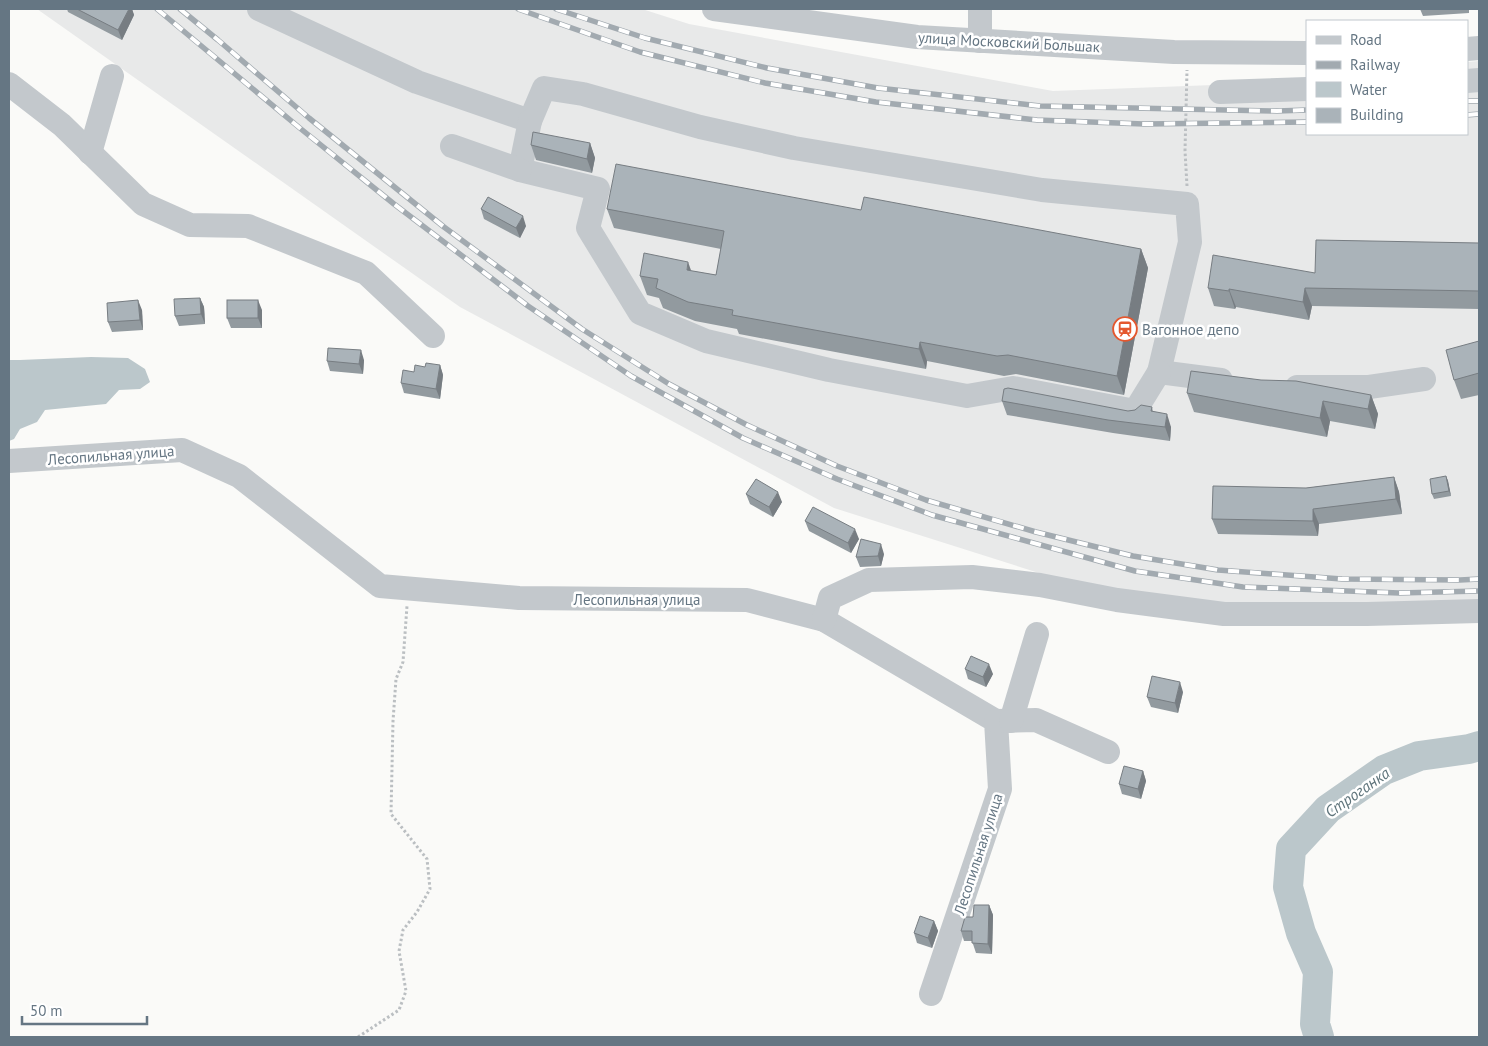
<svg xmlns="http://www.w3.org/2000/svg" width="1488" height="1046" viewBox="0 0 1488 1046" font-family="'PT Sans',sans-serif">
	<rect width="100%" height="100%" fill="#fafaf8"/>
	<path fill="#e8e9e9" d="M 37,9 L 642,9 L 689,24 L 1053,91 L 1267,83 L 1307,79 L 1307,134 L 1467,134 L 1467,62 L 1479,61 L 1479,613 L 1137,604 L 834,508 L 460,307 Z"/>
	<path fill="#bbc7cb" d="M 91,357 L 128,358 L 145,369 L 150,382 L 140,389 L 119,390 L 106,404 L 45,410 L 37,422 L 20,429 L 14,439 L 9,441 L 9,360 L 20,360 Z"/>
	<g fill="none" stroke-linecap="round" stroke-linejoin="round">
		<path stroke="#bbc7cb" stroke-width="30" d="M 1319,1037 L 1315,1024 L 1318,972 L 1301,933 L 1288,887 L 1291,849 L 1328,809 L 1384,770 L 1419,756 L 1469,749 L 1479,746"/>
		<g stroke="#bbbfc2" stroke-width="3" stroke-dasharray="2.5 2.5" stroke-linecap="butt">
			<path d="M 1187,186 L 1185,151 L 1187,70"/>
			<path d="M 358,1037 L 399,1010 L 406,991 L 399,951 L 403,930 L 417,912 L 430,889 L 427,859 L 391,814 L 393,721 L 396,679 L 403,662 L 407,606"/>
		</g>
		<g stroke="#c3c8cc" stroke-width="24">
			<path d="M 259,9 L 417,82 L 530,121 L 544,88 L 583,94 L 700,127 L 794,148 L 1042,190 L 1187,204 L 1190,242 L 1159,372 L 1221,380"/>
			<path d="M 714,9 L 917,37 L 1174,52 L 1307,53"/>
			<path d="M 980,9 L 980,41"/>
			<path d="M 1467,49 L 1479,48"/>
			<path d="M 1467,81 L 1479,80"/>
			<path d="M 9,84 L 62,125 L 143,204 L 190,225 L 248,226 L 366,273 L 433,336"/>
			<path d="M 1220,92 L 1307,89"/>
			<path d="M 530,121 L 520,170 L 598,189 L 588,228 L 640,313 L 706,341 L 829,370 L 967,396 L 1013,388 L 1135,411 L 1159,372"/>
			<path d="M 452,146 L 520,170"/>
			<path d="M 90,153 L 112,76"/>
			<path d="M 1297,387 L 1369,387 L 1424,379"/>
			<path d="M 9,461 L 182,450 L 239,476 L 380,586 L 519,598 L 747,600 L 824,620 L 996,721 L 1000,789 L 931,994"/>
			<path d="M 824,620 L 830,598 L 869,580 L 972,577 L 1040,585 L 1117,600 L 1224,614 L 1367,614 L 1479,611"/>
			<path d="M 996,721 L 1036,720 L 1108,752"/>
			<path d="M 1011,721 L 1037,634"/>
		</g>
		<g stroke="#a2aab0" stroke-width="5.5">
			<g id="rail">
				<path d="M 157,9 L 301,129 L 394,204 L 528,306 L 631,376 L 743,438 L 837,479 L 932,515 L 1135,571 L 1243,587 L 1399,593 L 1479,591"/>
				<path d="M 180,9 L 218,40 L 309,118 L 444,227 L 582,329 L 669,384 L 747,425 L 837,466 L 926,500 L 1036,532 L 1133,556 L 1218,570 L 1342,579 L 1460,580 L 1479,579"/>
				<path d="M 518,9 L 640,52 L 765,83 L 876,102 L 1037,120 L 1144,124 L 1307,122"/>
				<path d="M 556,9 L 645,38 L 767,68 L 878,88 L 1040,106 L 1277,111 L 1307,110"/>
				<path d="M 1467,101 L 1479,101"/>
				<path d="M 1467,115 L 1479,114"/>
			</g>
		</g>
		<use href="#rail" stroke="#fff" stroke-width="4" stroke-dasharray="11" stroke-linecap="butt"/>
	</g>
	<g fill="#929a9f">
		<path d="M 67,9 L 132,9 L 134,15 L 122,40 L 68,12 Z"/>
		<path d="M 1420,9 L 1469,9 L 1469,13 L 1423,16 Z"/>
		<path d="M 590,143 L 595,158 L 592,173 L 536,160 L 531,145 Z"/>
		<path d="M 481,209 L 526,226 L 520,238 L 484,219 Z"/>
		<path d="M 607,209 L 861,210 L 1141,249 L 1148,268 L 1124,395 L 1016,374 L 1004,376 L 927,361 L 926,369 L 739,334 L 737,329 L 695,321 L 663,308 L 659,298 L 647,295 L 640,276 L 692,271 L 716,275 L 721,249 L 614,228 Z"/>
		<path d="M 1479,243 L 1479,309 L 1312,306 L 1309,320 L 1236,307 L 1235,309 L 1214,306 L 1208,288 L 1315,273 Z"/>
		<path d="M 200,298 L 204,307 L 205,324 L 179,326 L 175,316 Z"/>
		<path d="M 142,310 L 143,330 L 112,332 L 108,322 Z"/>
		<path d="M 262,310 L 262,328 L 231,328 L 227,318 Z"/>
		<path d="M 1479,341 L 1479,395 L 1461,399 L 1454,380 Z"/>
		<path d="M 364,360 L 363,374 L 330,371 L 327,361 Z"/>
		<path d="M 440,365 L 443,375 L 440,399 L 404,393 L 401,383 L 414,372 L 425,367 Z"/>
		<path d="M 1187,393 L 1371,395 L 1378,414 L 1375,429 L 1330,421 L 1327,437 L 1194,412 Z"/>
		<path d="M 1002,401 L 1128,411 L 1152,407 L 1153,412 L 1171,427 L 1170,441 L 1113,433 L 1007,415 Z"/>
		<path d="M 1446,476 L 1448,481 L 1451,496 L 1434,499 L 1432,494 Z"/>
		<path d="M 1394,477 L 1399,492 L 1402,514 L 1319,524 L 1318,536 L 1218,534 L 1212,519 L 1306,488 Z"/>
		<path d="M 746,494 L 782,502 L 773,517 L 750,504 Z"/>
		<path d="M 805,521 L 859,539 L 851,553 L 809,531 Z"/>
		<path d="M 884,554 L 881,566 L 860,567 L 856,557 Z"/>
		<path d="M 965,669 L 993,674 L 986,687 L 968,679 Z"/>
		<path d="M 1183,692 L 1178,713 L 1151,707 L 1147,697 Z"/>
		<path d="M 1143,771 L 1146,781 L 1141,799 L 1122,794 L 1119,784 Z"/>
		<path d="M 989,905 L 993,915 L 992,954 L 976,953 L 972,941 L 964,941 L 961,931 L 973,917 Z"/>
		<path d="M 934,921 L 938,931 L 932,948 L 917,943 L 914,933 Z"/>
	</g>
	<g fill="#777d82">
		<path d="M 129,9 L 132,9 L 134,15 L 122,40 L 118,30 Z"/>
		<path d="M 590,143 L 595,158 L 592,173 L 587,159 Z"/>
		<path d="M 523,216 L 526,226 L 520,238 L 516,228 Z"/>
		<path d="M 1141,249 L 1148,268 L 1124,395 L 1117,376 Z"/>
		<path d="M 688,262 L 695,281 L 687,270 Z"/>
		<path d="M 1305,288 L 1312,306 L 1309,320 L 1303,302 Z"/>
		<path d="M 1229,289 L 1236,307 L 1235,309 L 1229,291 Z"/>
		<path d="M 200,298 L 204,307 L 205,324 L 201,314 Z"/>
		<path d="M 138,300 L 142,310 L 143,330 L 140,320 Z"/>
		<path d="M 258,300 L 262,310 L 262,328 L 258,318 Z"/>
		<path d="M 920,342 L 927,361 L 926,369 L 919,349 Z"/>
		<path d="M 361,350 L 364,360 L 363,374 L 359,364 Z"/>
		<path d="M 440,365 L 443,375 L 440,399 L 436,389 Z"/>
		<path d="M 1371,395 L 1378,414 L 1375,429 L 1368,409 Z"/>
		<path d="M 1323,401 L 1330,421 L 1327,437 L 1320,418 Z"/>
		<path d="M 1167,414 L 1171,427 L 1170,441 L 1165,427 Z"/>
		<path d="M 1446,476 L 1448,481 L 1451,496 L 1449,491 Z"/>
		<path d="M 1394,477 L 1399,492 L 1402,514 L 1396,499 Z"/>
		<path d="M 778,492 L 782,502 L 773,517 L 769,507 Z"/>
		<path d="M 1313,509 L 1319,524 L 1318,536 L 1313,521 Z"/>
		<path d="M 855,529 L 859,539 L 851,553 L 848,543 Z"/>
		<path d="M 881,544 L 884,554 L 881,566 L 878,556 Z"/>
		<path d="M 989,664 L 993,674 L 986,687 L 983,677 Z"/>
		<path d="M 1180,682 L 1183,692 L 1178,713 L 1175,703 Z"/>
		<path d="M 1143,771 L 1146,781 L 1141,799 L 1138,789 Z"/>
		<path d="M 989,905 L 993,915 L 992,954 L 988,944 Z"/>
		<path d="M 934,921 L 938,931 L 932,948 L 928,938 Z"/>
	</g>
	<g fill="#aab3b9" stroke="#777d82">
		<path d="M 77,9 L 129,9 L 118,30 Z"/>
		<path d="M 533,132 L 590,143 L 587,159 L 531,145 Z"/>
		<path d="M 616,164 L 861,210 L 864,197 L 1141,249 L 1117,376 L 1008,355 L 997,356 L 920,342 L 919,349 L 732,315 L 733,310 L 688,302 L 656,288 L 658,279 L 640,276 L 644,253 L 688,262 L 687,270 L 716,275 L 724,231 L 607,209 Z"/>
		<path d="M 488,197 L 523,216 L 516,228 L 481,209 Z"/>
		<path d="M 1316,240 L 1479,243 L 1479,291 L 1305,288 L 1303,302 L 1229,289 L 1229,291 L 1208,288 L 1213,255 L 1315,273 Z"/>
		<path d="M 200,298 L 201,314 L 175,316 L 174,299 Z"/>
		<path d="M 138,300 L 140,320 L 108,322 L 107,303 Z"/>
		<rect x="227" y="300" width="31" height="18"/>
		<path d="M 1479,341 L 1479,373 L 1454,380 L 1446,350 Z"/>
		<path d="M 328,348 L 361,350 L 359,364 L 327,361 Z"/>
		<path d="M 426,363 L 440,365 L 436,389 L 401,383 L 403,370 L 414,372 L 415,365 L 425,367 Z"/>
		<path d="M 1191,371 L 1261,380 L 1296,381 L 1371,395 L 1368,409 L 1323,401 L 1320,418 L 1187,393 Z"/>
		<path d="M 1008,388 L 1128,411 L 1135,410 L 1141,405 L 1152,407 L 1151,411 L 1167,414 L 1165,427 L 1108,420 L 1002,401 L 1004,389 Z"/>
		<path d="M 1446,476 L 1449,491 L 1432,494 L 1430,479 Z"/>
		<path d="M 1394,477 L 1396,499 L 1313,509 L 1313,521 L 1212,519 L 1213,486 L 1306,488 Z"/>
		<path d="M 756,479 L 778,492 L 769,507 L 746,494 Z"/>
		<path d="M 813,507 L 855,529 L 848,543 L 805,521 Z"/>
		<path d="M 861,539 L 881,544 L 878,556 L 856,557 Z"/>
		<path d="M 971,656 L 989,664 L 983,677 L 965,669 Z"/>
		<path d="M 1152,676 L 1180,682 L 1175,703 L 1147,697 Z"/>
		<path d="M 1124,766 L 1143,771 L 1138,789 L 1119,784 Z"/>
		<path d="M 974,905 L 989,905 L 988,944 L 972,943 L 972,931 L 961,931 L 965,917 L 973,917 Z"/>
		<path d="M 920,916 L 934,921 L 928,938 L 914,933 Z"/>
	</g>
	<defs>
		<g id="station-ring" transform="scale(1.25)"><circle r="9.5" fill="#fff" stroke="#e4572e" stroke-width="1.5"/><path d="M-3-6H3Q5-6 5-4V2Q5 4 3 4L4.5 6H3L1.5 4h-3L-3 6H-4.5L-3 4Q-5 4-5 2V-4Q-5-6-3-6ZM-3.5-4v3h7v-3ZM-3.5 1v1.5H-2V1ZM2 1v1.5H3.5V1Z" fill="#e4572e"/></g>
	</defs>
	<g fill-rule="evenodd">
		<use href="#station-ring" x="1125" y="329"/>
	</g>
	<g text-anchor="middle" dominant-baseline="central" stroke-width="5" stroke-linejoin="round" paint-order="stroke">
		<g font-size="15" fill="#657683" stroke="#fff">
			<text transform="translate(1009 42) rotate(3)">улица Московский Большак</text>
			<text transform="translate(111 455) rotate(-4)">Лесопильная улица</text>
			<text x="637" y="599">Лесопильная улица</text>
			<text transform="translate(978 854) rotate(-72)">Лесопильная улица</text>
		</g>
		<g font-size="15" fill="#657683" stroke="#fff" text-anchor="start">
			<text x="1142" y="329">Вагонное депо</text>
		</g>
		<g font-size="16" font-style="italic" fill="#60757c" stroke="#fff">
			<text transform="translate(1357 792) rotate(-35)">Строганка</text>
		</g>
	</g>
	<rect width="1488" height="1046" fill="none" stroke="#657683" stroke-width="20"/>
	<rect x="1306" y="20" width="162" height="115" fill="#ffffff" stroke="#c1c8cd"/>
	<rect x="1316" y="36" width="25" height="8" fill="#c3c8cc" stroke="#c1c8cd"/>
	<text x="1350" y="45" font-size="15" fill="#657683">Road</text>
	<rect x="1316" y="61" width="25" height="8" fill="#a2aab0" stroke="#c1c8cd"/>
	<text x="1350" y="70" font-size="15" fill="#657683">Railway</text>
	<rect x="1316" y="82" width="25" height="15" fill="#bbc7cb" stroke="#c1c8cd"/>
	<text x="1350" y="95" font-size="15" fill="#657683">Water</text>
	<rect x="1316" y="108" width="25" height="15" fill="#aab3b9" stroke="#c1c8cd"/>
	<text x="1350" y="120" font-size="15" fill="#657683">Building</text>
	<path d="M22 1016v8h125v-8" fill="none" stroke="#657683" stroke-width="2.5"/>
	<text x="30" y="1016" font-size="15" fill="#657683" stroke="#ffffff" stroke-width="4" paint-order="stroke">50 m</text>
</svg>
